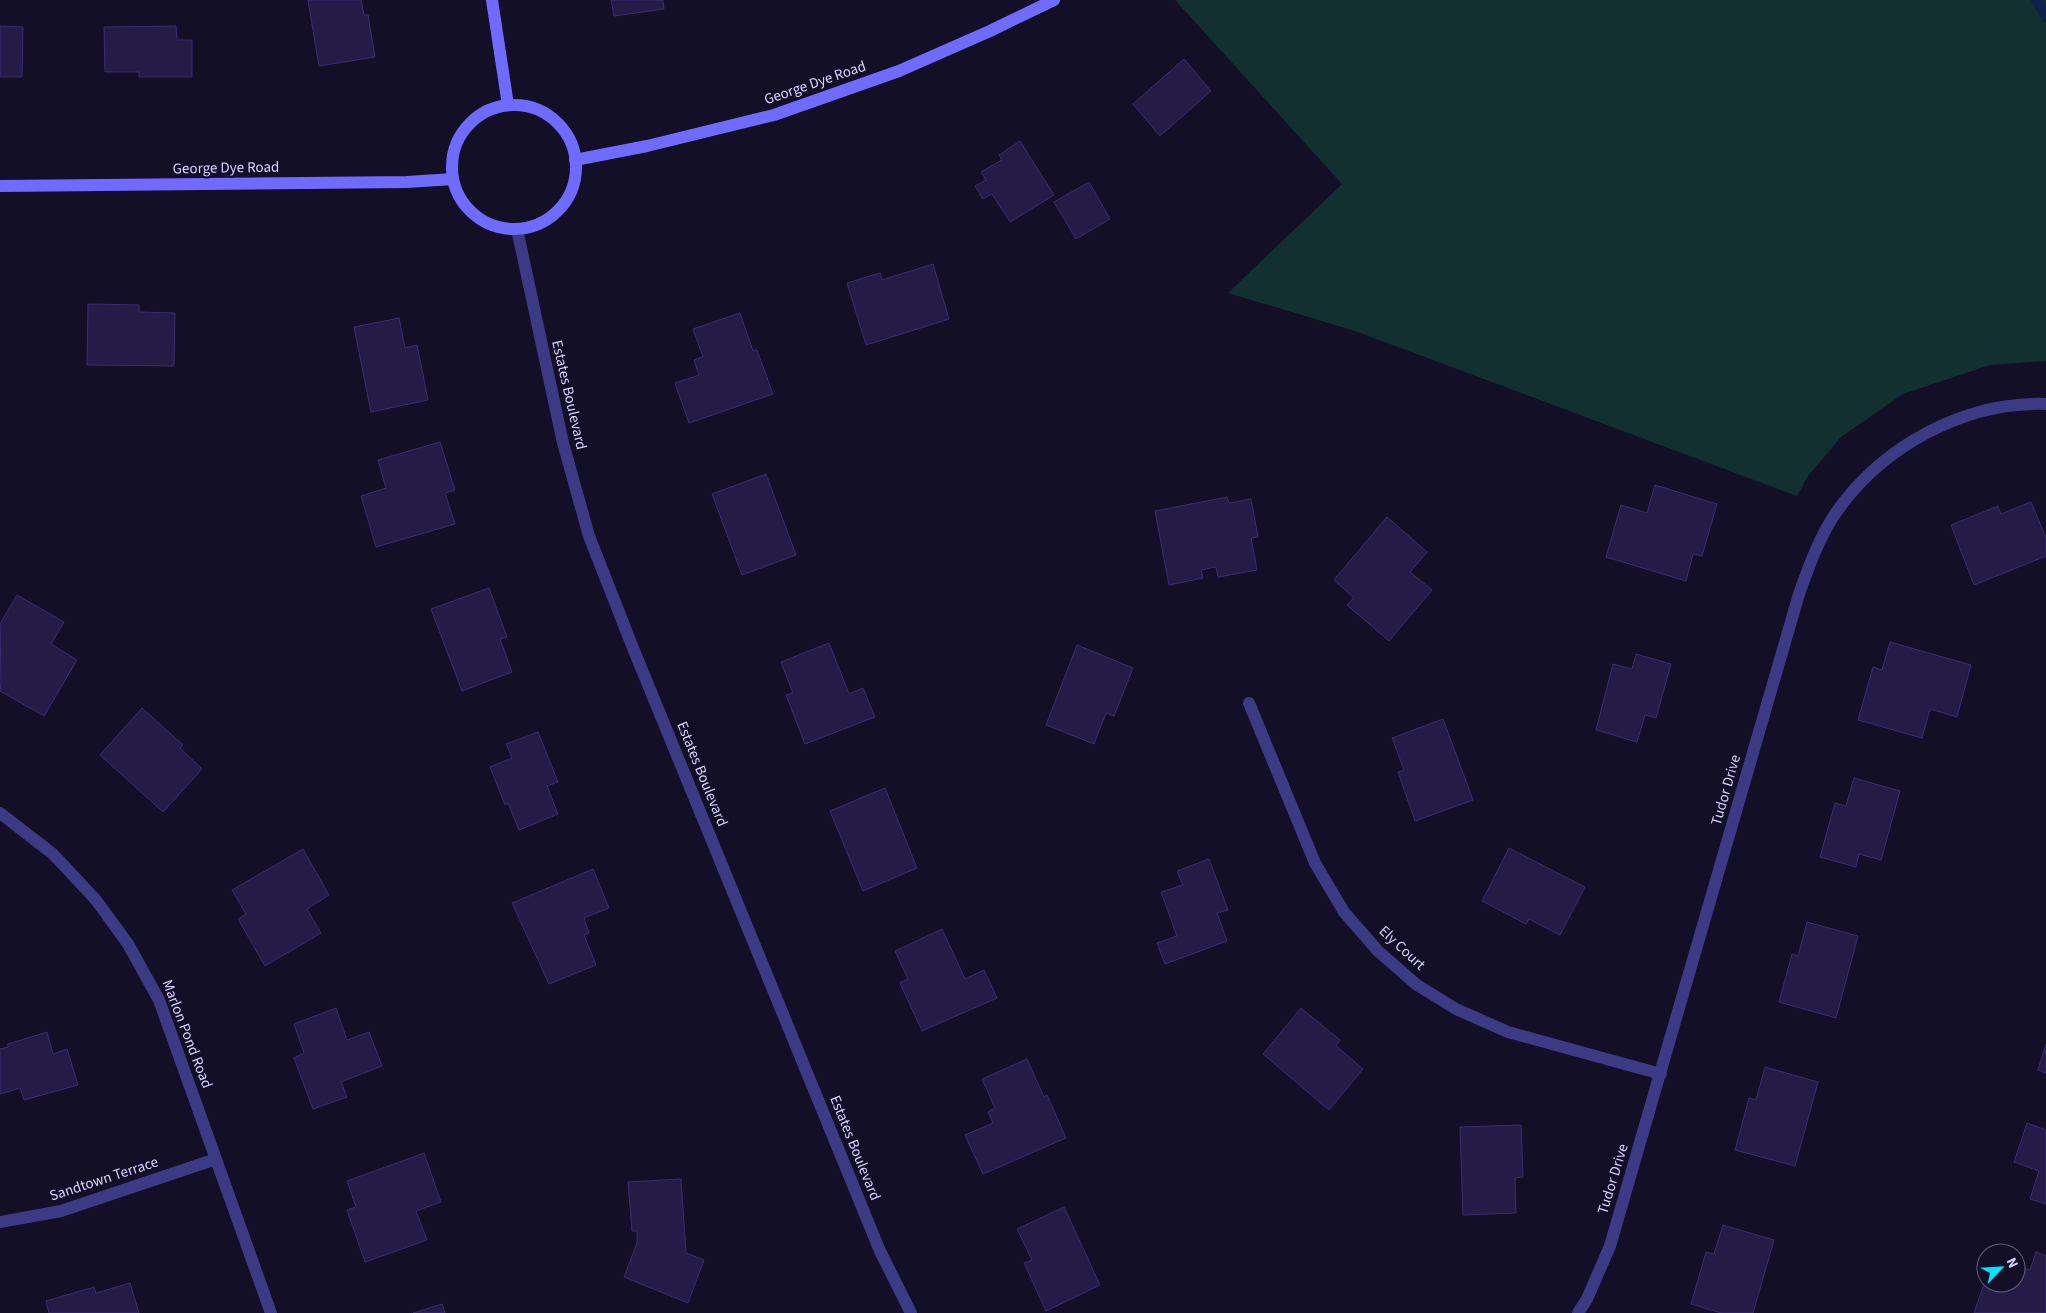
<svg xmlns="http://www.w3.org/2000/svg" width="2046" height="1313" viewBox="0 0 2046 1313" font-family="'Source Sans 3',sans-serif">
	<rect width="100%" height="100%" fill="#130f26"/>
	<path fill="#12302f" d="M 1175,0 L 2046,0 L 2046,361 L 1990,365 L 1903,394 L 1841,437 L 1808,476 L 1797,496 L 1355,331 L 1228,293 L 1342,184 Z"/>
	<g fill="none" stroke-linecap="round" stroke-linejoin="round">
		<path stroke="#0c2248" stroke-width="10" d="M 2036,0 L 2046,17"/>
	</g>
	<g fill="#241b47" stroke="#3b2d73">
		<path d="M 308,0 L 361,0 L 364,15 L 368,15 L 375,57 L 319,66 Z"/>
		<path d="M 611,0 L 663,0 L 664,9 L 614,16 Z"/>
		<path d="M 0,26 L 23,27 L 22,77 L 0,77 Z"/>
		<path d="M 176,26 L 177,40 L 192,40 L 192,77 L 139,77 L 139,72 L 105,72 L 104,27 Z"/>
		<path d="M 1184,59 L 1211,91 L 1160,136 L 1133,104 Z"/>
		<path d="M 1020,141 L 1054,195 L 1010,222 L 992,194 L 983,199 L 975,186 L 986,180 L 981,172 L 1002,160 L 999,155 Z"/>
		<path d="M 1089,182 L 1110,219 L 1076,239 L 1054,202 Z"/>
		<path d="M 933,264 L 949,319 L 866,345 L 847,283 L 880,273 L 882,280 Z"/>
		<path d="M 88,304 L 139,305 L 139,312 L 175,313 L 174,366 L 87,365 Z"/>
		<path d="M 740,313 L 753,351 L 757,350 L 773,394 L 689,423 L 675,383 L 699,375 L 694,360 L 703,357 L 693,329 Z"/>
		<path d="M 399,318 L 405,348 L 417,345 L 428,400 L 371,412 L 354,327 Z"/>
		<path d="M 440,442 L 455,490 L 445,493 L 455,524 L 376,547 L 361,496 L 386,488 L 378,460 Z"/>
		<path d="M 766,474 L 796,555 L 742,575 L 712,494 Z"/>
		<path d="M 1655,485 L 1717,504 L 1702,556 L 1693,554 L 1686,581 L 1606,557 L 1621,505 L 1647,513 Z"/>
		<path d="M 1227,497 L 1229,503 L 1251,499 L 1258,537 L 1251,538 L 1257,570 L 1218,577 L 1216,567 L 1201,570 L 1203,578 L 1169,585 L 1155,511 Z"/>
		<path d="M 2031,502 L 2046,538 L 2046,556 L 1974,585 L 1951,525 L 1998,506 L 2001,514 Z"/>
		<path d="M 1387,517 L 1427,552 L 1410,572 L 1432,590 L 1389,641 L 1347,605 L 1354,598 L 1334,580 Z"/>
		<path d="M 489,588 L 507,637 L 500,639 L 512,672 L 462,691 L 431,609 Z"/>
		<path d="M 17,595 L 64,622 L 51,644 L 77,660 L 44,716 L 0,691 L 1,681 L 0,624 Z"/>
		<path d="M 1890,642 L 1971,665 L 1957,717 L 1930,709 L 1922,738 L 1858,720 L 1873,667 L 1882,670 Z"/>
		<path d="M 829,643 L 849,694 L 863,688 L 875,717 L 805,744 L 786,695 L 793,693 L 781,662 Z"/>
		<path d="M 1077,645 L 1133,668 L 1114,716 L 1106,713 L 1094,744 L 1046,725 Z"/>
		<path d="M 1636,654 L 1671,664 L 1656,718 L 1645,715 L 1637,742 L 1596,730 L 1613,664 L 1632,669 Z"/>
		<path d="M 142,708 L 183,745 L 180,748 L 202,769 L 163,812 L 100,755 Z"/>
		<path d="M 1443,719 L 1473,800 L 1415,821 L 1398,772 L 1404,770 L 1392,738 Z"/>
		<path d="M 538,732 L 558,782 L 547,786 L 558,814 L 519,830 L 508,803 L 505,805 L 490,767 L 512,758 L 506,744 Z"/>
		<path d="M 1854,778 L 1900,791 L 1881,860 L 1859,854 L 1856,867 L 1820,857 L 1835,803 L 1846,806 Z"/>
		<path d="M 885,788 L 917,868 L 863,891 L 830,811 Z"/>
		<path d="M 1509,848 L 1585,887 L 1560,935 L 1529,919 L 1526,924 L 1482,901 Z"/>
		<path d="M 303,849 L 329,895 L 307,909 L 321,933 L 265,966 L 238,919 L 246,914 L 232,890 Z"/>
		<path d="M 1209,859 L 1228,910 L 1217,913 L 1227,941 L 1165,964 L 1157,943 L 1177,936 L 1161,892 L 1183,885 L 1177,871 Z"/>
		<path d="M 593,869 L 609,908 L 584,918 L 589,933 L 584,935 L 596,965 L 549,984 L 512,903 Z"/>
		<path d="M 1807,922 L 1858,936 L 1836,1018 L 1779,1002 L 1792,954 L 1798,956 Z"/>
		<path d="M 942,929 L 965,979 L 984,970 L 997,998 L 922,1031 L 900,983 L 908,979 L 895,951 Z"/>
		<path d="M 336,1008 L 347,1040 L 369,1032 L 382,1066 L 341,1082 L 347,1097 L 313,1109 L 294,1058 L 304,1053 L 294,1024 Z"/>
		<path d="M 1301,1008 L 1340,1040 L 1336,1046 L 1363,1069 L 1329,1110 L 1263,1054 Z"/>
		<path d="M 47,1032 L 53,1054 L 67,1049 L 78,1085 L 24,1100 L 20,1088 L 0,1094 L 0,1049 L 8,1047 L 8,1044 Z"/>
		<path d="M 2046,1044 L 2046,1073 L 2038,1070 Z"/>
		<path d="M 1027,1059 L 1044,1097 L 1047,1095 L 1066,1138 L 983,1174 L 965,1135 L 993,1123 L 988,1112 L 995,1108 L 982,1079 Z"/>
		<path d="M 1765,1067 L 1818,1082 L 1795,1166 L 1735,1150 L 1749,1098 L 1756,1100 Z"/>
		<path d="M 2027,1123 L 2046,1130 L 2046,1204 L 2030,1199 L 2039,1171 L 2014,1162 Z"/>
		<path d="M 1521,1125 L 1523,1177 L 1515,1178 L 1516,1213 L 1463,1215 L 1460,1127 Z"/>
		<path d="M 424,1153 L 441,1202 L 416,1211 L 427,1240 L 365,1262 L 347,1210 L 356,1207 L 347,1181 Z"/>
		<path d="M 681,1179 L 686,1253 L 704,1260 L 688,1303 L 624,1277 L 637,1243 L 637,1231 L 632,1231 L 628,1182 Z"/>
		<path d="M 1064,1207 L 1100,1285 L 1046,1311 L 1024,1263 L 1032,1260 L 1017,1229 Z"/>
		<path d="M 1723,1225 L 1774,1240 L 1753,1313 L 1721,1313 L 1691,1304 L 1706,1252 L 1714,1254 Z"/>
		<path d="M 2036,1252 L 2046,1256 L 2046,1313 L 1974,1313 L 1986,1278 L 1986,1283 L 2016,1283 L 2016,1265 L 2030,1270 Z"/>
		<path d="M 130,1283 L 139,1313 L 49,1313 L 46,1301 L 94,1287 L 96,1293 Z"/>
		<path d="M 442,1304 L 445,1313 L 413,1313 Z"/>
	</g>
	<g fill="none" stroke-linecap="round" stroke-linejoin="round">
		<g stroke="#3d3a85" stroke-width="12">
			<path d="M 517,229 L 563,443 L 589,536 L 633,648 L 880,1251 L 911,1313"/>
			<path d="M 1249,703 L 1315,863 L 1344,912 L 1378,951 L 1417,985 L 1456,1009 L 1508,1032 L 1661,1074"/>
			<path d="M 0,813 L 53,854 L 96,900 L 128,944 L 159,1000 L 271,1313"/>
			<path d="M 0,1222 L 61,1211 L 216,1159"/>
			<path d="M 1578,1313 L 1587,1299 L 1610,1246 L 1799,594 C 1809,566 1819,538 1835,514 C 1881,447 1964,401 2046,404"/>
		</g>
		<g stroke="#6f6bff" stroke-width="12">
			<path d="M 492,0 L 508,105"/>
			<circle cx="514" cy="167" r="62"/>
			<path d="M 575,160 L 647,146 L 774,115 L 899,71 L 990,31 L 1054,0"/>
			<path d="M 0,186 L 407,182 L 453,179"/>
		</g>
	</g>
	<g text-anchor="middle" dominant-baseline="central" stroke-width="4.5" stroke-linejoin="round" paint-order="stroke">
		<g font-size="15" fill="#d9d4ff" stroke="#130f26">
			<text transform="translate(815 83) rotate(-19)">George Dye Road</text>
			<text transform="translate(226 168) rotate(-1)">George Dye Road</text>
			<text transform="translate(569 395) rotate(77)">Estates Boulevard</text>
			<text transform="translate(702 774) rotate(68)">Estates Boulevard</text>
			<text transform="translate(1726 790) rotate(-74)">Tudor Drive</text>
			<text transform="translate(1402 948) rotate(43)">Ely Court</text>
			<text transform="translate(187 1034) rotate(69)">Marlon Pond Road</text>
			<text transform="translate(855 1148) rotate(68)">Estates Boulevard</text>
			<text transform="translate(104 1179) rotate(-18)">Sandtown Terrace</text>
			<text transform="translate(1613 1179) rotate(-73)">Tudor Drive</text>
		</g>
	</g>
	<g transform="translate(2001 1268) rotate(65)"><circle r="24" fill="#130f26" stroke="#625e7d"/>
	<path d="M0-4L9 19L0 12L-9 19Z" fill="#00e5ff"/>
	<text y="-8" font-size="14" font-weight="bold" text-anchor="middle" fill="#d9d4ff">N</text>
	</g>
</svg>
